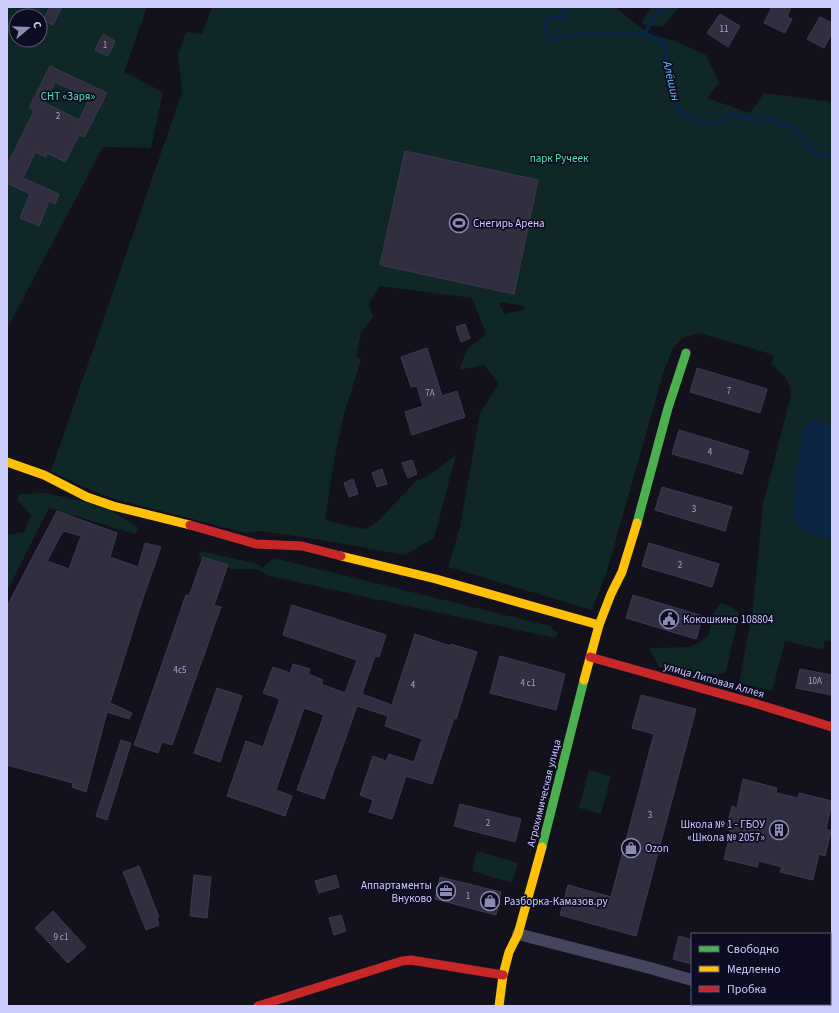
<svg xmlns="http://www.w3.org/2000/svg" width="839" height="1013" viewBox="0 0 839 1013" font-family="'Source Sans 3',sans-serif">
	<rect width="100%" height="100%" fill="#12111c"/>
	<g fill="#0f2726" fill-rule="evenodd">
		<path d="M 7,7 L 147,7 L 124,72 L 163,92 L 151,148 L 103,147 L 7,329 ZM 16,16 L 40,16 L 40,40 L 16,40 Z"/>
		<path d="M 212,7 L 615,7 L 647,33 L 675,41 L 706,55 L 719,83 L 707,98 L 750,113 L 764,93 L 832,102 L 832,642 L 825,640 L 823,650 L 785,641 L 772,691 L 739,683 L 753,608 L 763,504 L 791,395 C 789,378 784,375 771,364 L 774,355 L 699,333 L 683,338 L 673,348 L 663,374 L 607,571 L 592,610 L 448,567 L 460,527 L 480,413 L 499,384 L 484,365 L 459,370 L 467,349 L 486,334 L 472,298 L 379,286 L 379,288 L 369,304 L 373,317 L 361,333 L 356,357 L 361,360 L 344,414 L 334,461 L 325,520 L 349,526 L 367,529 L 378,521 L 416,481 L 428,476 L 456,455 L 434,538 L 405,555 L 321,540 L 261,531 L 246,533 L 111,498 L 81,486 L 51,471 L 182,92 L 178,54 L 186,32 L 202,34 ZM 499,302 L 525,306 L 524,310 L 504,314 Z"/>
		<path d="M 651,7 L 679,7 L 663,27 L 641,24 Z"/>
		<path d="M 47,493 L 105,507 L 139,528 L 135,534 L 49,508 L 7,591 L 7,535 L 24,532 L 31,515 L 17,500 L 19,494 Z"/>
		<path d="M 200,551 L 258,564 L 262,568 L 274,558 L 550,626 L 558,633 L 555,638 L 269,576 L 257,569 L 231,569 L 199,558 Z"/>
		<path d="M 721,603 L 733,608 L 739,614 L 726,672 L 716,675 L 659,667 L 649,648 L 689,647 L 700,642 L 709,635 L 711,621 L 714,612 Z"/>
		<path d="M 589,770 L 611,776 L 601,814 L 579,808 Z"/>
		<path d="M 477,851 L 518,863 L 512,883 L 472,871 Z"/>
	</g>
	<path fill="#0b2543" d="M 811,419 L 832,425 L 832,540 L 802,530 L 793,518 L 796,469 L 803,429 Z"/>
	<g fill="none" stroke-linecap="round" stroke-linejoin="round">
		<g stroke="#0b2543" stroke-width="4">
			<path d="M 562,7 L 563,18 L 549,16 L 544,26 L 550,39 L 582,34 L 644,34 L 663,42 L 673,80 L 678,109 L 700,124 L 714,123 L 733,113 L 747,118 L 773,119 L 800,133 L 812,153 L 832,156"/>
			<path d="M 644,34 L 662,7"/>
		</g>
	</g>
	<g fill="#302e3f" stroke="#3c3a51" fill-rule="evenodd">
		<path d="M 50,7 L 62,7 L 53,25 L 43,20 Z"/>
		<path d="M 772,7 L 791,7 L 787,17 L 792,19 L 785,33 L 764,23 Z"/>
		<path d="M 720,14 L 740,26 L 728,47 L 707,33 Z"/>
		<path d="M 820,17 L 832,23 L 832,33 L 824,48 L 807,39 Z"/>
		<path d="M 103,34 L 115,41 L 108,56 L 95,50 Z"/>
		<path d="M 50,66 L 107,93 L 84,137 L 79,135 L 65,162 L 47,153 L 46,157 L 35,152 L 23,178 L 59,194 L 55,204 L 49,201 L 39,226 L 20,218 L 30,194 L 7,183 L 7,166 L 34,111 L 29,108 ZM 55,82 L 90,98 L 79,120 L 45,103 Z"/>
		<path d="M 405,151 L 538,180 L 514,294 L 380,265 Z"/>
		<path d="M 465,324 L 470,338 L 461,342 L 456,327 Z"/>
		<path d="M 427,348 L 442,396 L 457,391 L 465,417 L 412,435 L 405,412 L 423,406 L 417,386 L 411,387 L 401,357 Z"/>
		<path d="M 697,368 L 767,389 L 760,413 L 690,392 Z"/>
		<path d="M 679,430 L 749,451 L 742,474 L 672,454 Z"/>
		<path d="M 412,460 L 417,474 L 408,478 L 402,463 Z"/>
		<path d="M 382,469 L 387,484 L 377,487 L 372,473 Z"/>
		<path d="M 353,479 L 358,494 L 349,497 L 344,483 Z"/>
		<path d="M 662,487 L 732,507 L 725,531 L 655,510 Z"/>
		<path d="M 57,511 L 117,533 L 110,557 L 138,567 L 145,543 L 161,547 L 142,601 L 110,703 L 132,713 L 129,719 L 107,712 L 86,792 L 72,787 L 73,783 L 7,765 L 7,606 ZM 63,531 L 81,536 L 69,569 L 47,561 Z"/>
		<path d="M 649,543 L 719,564 L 712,587 L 642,566 Z"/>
		<path d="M 203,557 L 228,565 L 214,605 L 221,607 L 172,745 L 162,742 L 158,753 L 134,745 L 186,595 L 189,596 Z"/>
		<path d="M 633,595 L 703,616 L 696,639 L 626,618 Z"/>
		<path d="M 292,605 L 386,635 L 379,657 L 375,656 L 362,694 L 392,705 L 415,634 L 450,646 L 451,644 L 477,652 L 456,719 L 454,718 L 432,784 L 406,776 L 392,819 L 369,812 L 373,800 L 360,795 L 373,756 L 386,761 L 389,754 L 414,762 L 422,739 L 385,726 L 388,716 L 357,706 L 324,799 L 297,790 L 324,715 L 304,708 L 276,790 L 292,796 L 285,816 L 227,796 L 246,741 L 263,747 L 280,699 L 263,693 L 273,667 L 290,673 L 293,664 L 310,669 L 308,674 L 323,680 L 321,684 L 345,693 L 357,660 L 283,635 Z"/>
		<path d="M 500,656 L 565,674 L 556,710 L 490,693 Z"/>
		<path d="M 800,669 L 832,675 L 832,695 L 796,688 Z"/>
		<path d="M 217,688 L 242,696 L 220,762 L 194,753 Z"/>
		<path d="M 641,695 L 696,709 L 636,936 L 560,915 L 568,885 L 611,897 L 654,734 L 632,728 Z"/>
		<path d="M 121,740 L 131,743 L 107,820 L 96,816 Z"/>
		<path d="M 743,779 L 777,788 L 776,793 L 798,798 L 799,793 L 832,801 L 826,829 L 831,831 L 825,856 L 819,854 L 813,880 L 780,872 L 782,867 L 759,861 L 757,867 L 724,859 L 731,831 L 726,829 L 732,806 L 737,808 Z"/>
		<path d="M 460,804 L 521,819 L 515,842 L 454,826 Z"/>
		<path d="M 139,866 L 159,917 L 157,918 L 159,925 L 146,930 L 123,872 Z"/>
		<path d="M 194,875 L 211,877 L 207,918 L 190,916 Z"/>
		<path d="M 336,875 L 339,887 L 319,893 L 315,881 Z"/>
		<path d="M 440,877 L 501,892 L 496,915 L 435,899 Z"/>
		<path d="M 53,911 L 86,947 L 68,963 L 35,928 Z"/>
		<path d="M 341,915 L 346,931 L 334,935 L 329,918 Z"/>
		<path d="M 679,936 L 692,940 L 692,964 L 673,959 Z"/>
	</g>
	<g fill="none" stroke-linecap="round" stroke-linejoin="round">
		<g stroke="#45465d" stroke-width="12">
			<path d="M 518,934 L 650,968 L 692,980"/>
			<path d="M 769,1004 L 775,1006"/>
		</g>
		<g stroke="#4caf50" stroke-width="9">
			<path d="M 637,523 L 668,408 L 686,353"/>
			<path d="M 542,847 L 584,680"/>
		</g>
		<g stroke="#ffc107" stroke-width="9">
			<path d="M 7,462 L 44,475 L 87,497 L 113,506 L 190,525"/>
			<path d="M 341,556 L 436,579 L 599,625"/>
			<path d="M 584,680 L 599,625 L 611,594 L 622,572 L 637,523"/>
			<path d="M 499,1006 L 503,975 L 509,952 L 518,934 L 542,847"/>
		</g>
		<g stroke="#c62828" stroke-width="9">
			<path d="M 190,525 L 256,544 L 302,546 L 341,556"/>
			<path d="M 590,657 L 757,704 L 832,727"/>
			<path d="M 258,1006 L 402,961 L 411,960 L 503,975"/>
		</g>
	</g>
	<defs>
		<g id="stadium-ring" transform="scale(1)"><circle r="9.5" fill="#0e0c21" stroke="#8c8bb0" stroke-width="1.5"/><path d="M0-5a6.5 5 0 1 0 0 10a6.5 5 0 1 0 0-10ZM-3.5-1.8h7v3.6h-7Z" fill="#8c8bb0"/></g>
		<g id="civic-ring" transform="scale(1)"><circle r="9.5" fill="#0e0c21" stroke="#8c8bb0" stroke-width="1.5"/><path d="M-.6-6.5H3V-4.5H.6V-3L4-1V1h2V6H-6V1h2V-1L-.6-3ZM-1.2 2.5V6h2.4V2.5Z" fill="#8c8bb0"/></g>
		<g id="building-ring" transform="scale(1)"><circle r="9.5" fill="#0e0c21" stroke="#8c8bb0" stroke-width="1.5"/><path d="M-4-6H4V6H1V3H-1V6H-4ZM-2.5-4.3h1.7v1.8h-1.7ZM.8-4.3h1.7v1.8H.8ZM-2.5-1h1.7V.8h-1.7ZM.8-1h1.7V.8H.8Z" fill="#8c8bb0"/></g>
		<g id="shop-ring" transform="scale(1)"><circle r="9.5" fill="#0e0c21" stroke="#8c8bb0" stroke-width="1.5"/><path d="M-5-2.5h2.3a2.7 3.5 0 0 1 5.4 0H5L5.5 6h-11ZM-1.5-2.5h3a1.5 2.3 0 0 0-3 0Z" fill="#8c8bb0"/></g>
		<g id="office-ring" transform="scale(1)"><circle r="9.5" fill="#0e0c21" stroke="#8c8bb0" stroke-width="1.5"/><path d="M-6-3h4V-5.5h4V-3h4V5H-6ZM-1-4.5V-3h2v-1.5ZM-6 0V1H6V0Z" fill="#8c8bb0"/></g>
	</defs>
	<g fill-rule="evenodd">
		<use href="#stadium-ring" x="459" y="223"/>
		<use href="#civic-ring" x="669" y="619"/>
		<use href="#building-ring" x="779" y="830"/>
		<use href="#shop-ring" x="631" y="848"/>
		<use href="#office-ring" x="446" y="891"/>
		<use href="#shop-ring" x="490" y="901"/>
	</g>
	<g text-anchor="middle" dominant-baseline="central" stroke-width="3.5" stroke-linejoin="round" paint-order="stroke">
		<g font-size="9" fill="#a6a4cf">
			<text x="724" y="29">11</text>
			<text x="105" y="45">1</text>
			<text x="58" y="116">2</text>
			<text x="729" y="391">7</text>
			<text x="430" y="393">7А</text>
			<text x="710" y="452">4</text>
			<text x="694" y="509">3</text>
			<text x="680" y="565">2</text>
			<text x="180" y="670">4с5</text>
			<text x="815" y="681">10А</text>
			<text x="528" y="683">4 с1</text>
			<text x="413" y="685">4</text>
			<text x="650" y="815">3</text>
			<text x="488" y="823">2</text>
			<text x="468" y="896">1</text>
			<text x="61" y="937">9 с1</text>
		</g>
		<g font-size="11" fill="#53e4b2" stroke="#0e0c21">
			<text x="68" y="96">СНТ «Заря»</text>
			<text x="559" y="158">парк Ручеек</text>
		</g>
		<g font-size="11" fill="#cdccff" stroke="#0e0c21" text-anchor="start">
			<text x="473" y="223">Снегирь Арена</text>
			<text x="683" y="619">Кокошкино 108804</text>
			<text x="765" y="824" text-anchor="end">Школа № 1 - ГБОУ<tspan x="765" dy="13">«Школа № 2057»</tspan></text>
			<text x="645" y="848">Ozon</text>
			<text x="432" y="885" text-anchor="end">Аппартаменты<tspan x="432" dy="13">Внуково</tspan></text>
			<text x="504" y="901">Разборка-Камазов.ру</text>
		</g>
		<g font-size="11" fill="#cdccff" stroke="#0e0c21">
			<text transform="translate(714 680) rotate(16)">улица Липовая Аллея</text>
			<text transform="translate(544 793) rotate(-76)">Агрохимическая улица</text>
		</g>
		<g font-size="12" font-style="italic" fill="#5ac2ff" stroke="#0e0c21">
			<text transform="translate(671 81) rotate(77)">Алёшин</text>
		</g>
	</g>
	<rect width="839" height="1013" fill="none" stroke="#cdccff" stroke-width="16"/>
	<rect x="691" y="933" width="140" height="72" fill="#0e0c21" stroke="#5a597a"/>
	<rect x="699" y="946" width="20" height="6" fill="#4caf50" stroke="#5a597a"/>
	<text x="727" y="953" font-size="12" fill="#cdccff">Свободно</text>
	<rect x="699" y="966" width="20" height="6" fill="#ffc107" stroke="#5a597a"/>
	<text x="727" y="973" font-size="12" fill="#cdccff">Медленно</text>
	<rect x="699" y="986" width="20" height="6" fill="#c62828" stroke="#5a597a"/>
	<text x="727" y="993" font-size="12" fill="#cdccff">Пробка</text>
	<g transform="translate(28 28) rotate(71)"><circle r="19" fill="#0e0c21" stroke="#5a597a"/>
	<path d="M0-3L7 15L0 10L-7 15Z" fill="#8c8bb0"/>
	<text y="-6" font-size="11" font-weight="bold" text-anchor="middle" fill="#cdccff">С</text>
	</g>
</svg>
